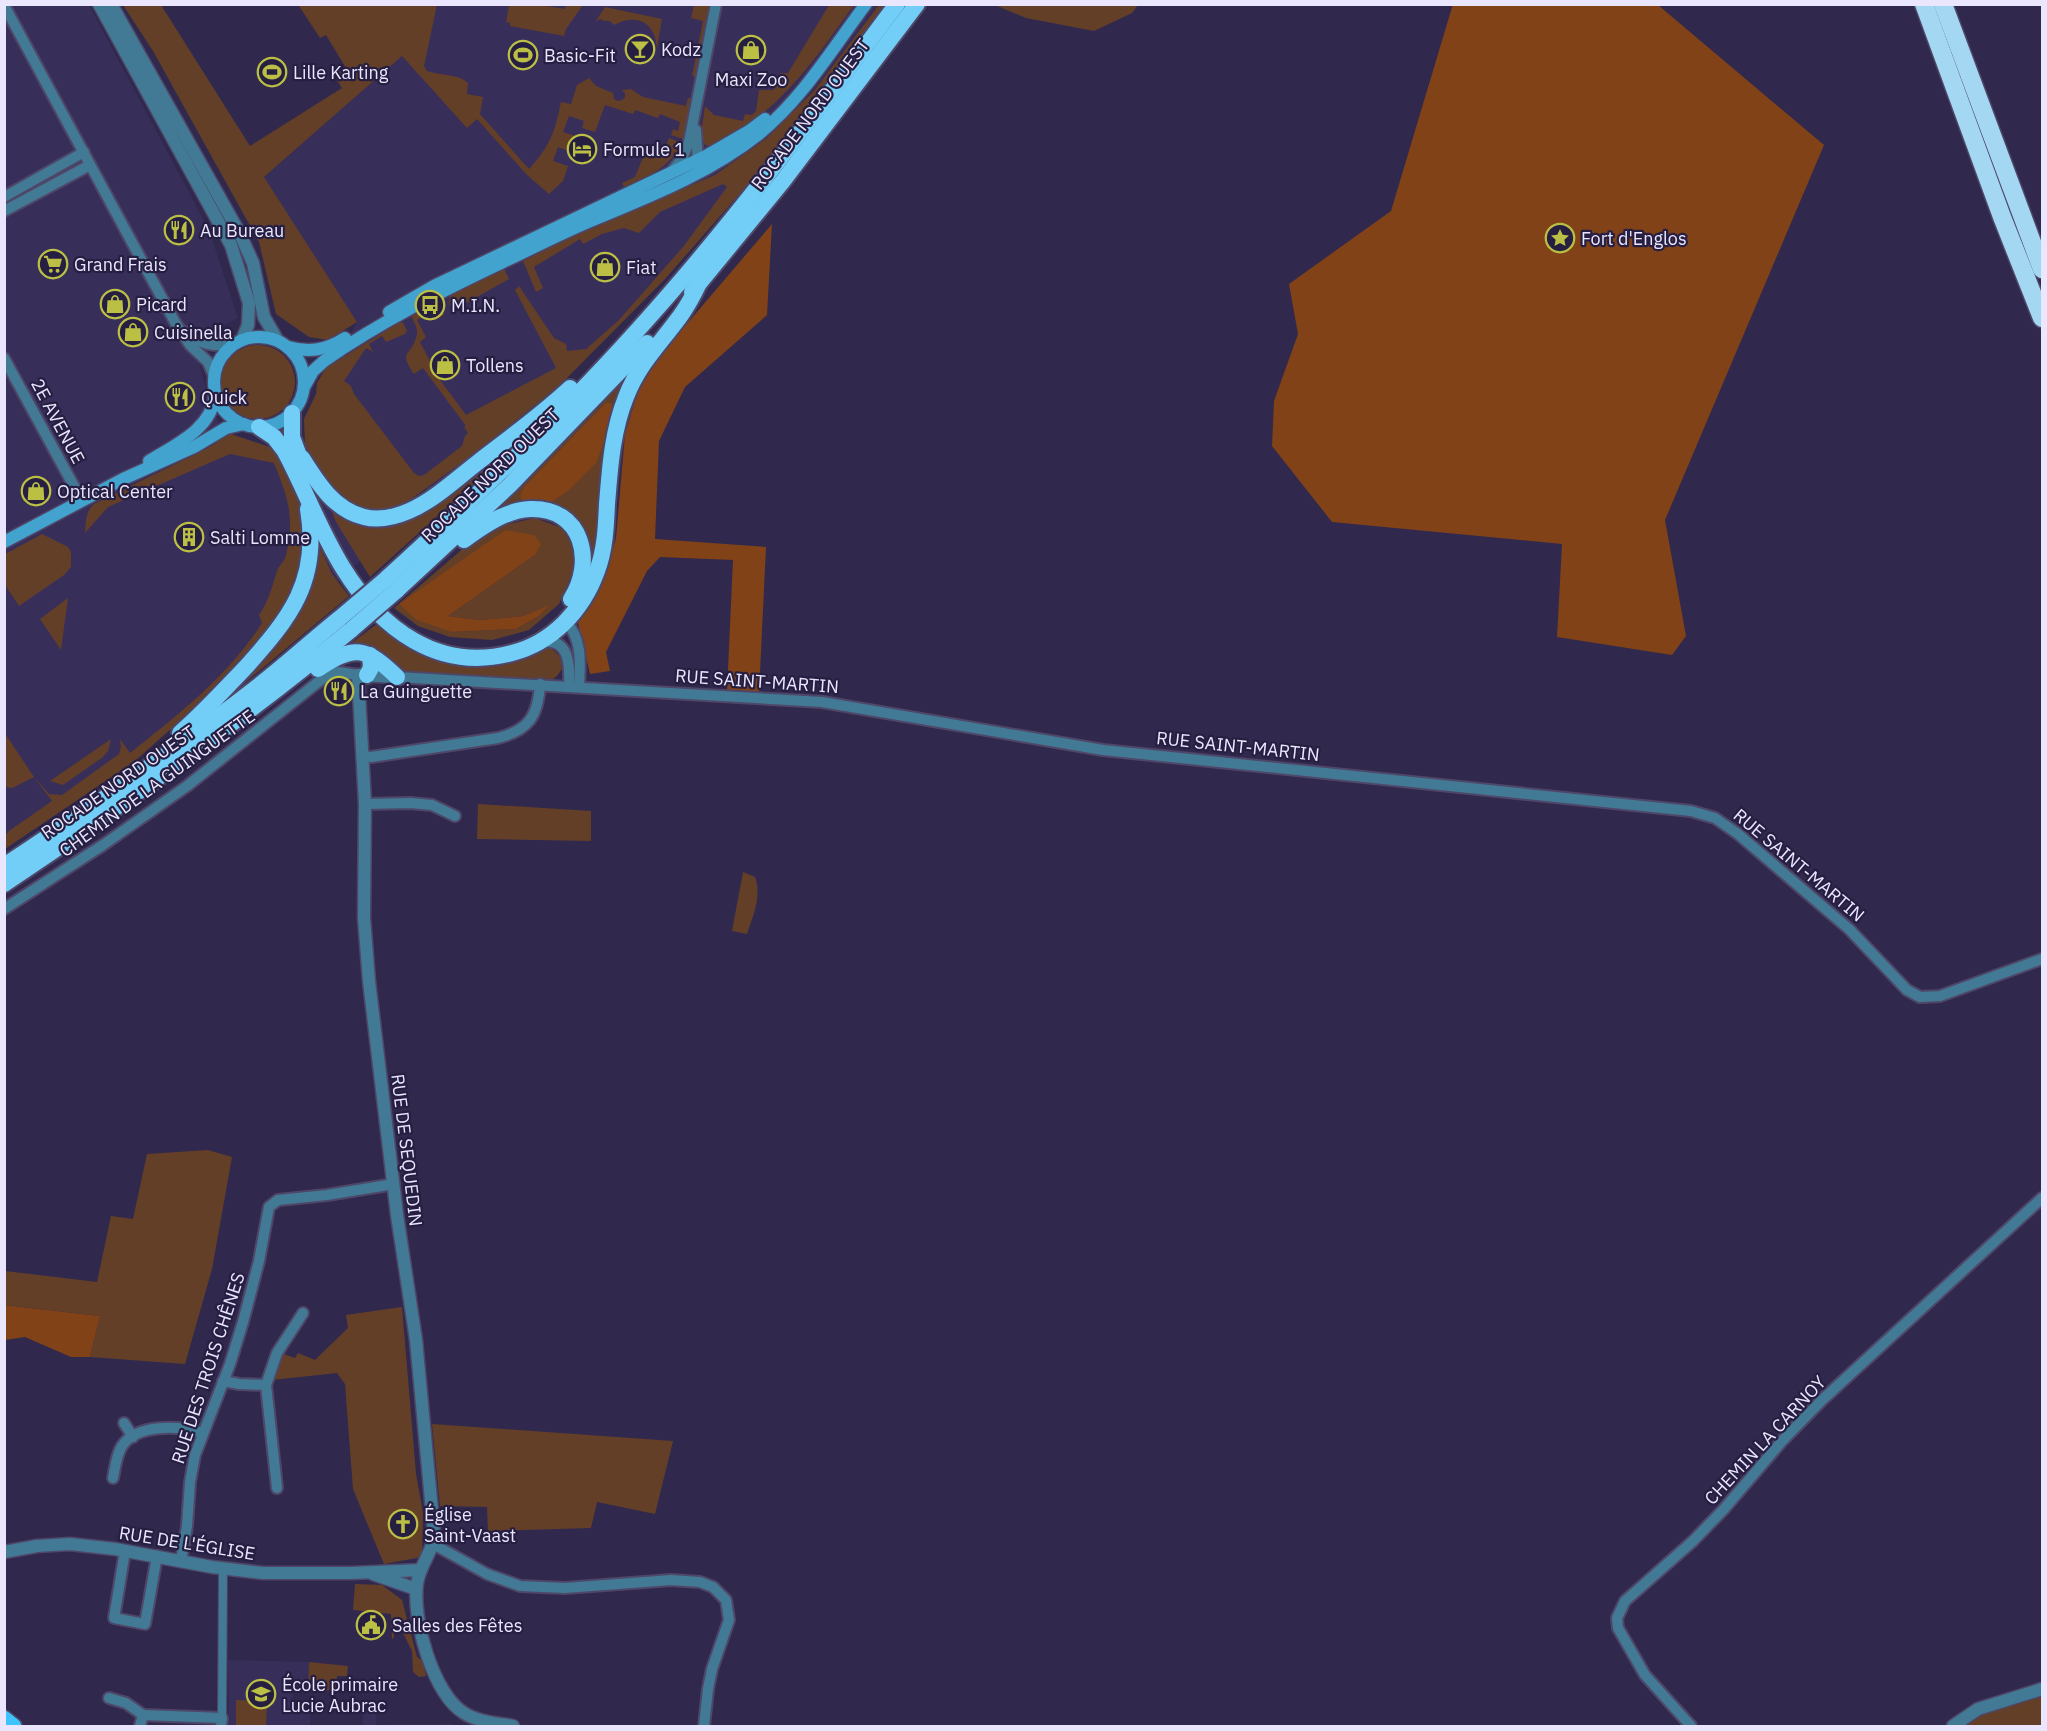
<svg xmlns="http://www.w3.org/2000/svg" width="2047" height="1731" viewBox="0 0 2047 1731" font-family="'IBM Plex Sans',sans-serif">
	<rect width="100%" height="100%" fill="#30294d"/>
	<g fill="#382e5a">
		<path d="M 5,5 L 89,5 L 209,230 L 238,318 L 205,334 L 197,357 L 211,406 L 224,434 L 231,434 L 275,448 L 306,442 L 375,548 L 135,761 L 5,849 Z"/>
		<path d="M 437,5 L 886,5 L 742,191 L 665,279 L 602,343 L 432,496 L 329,365 L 335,361 L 357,322 L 263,178 L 402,56 L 421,76 Z"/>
		<path d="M 228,1660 L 309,1662 L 308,1692 L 293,1691 L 293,1697 L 291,1697 L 291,1703 L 303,1703 L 303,1710 L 310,1710 L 310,1726 L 229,1726 Z"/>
		<path d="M 363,1702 L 377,1702 L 376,1725 L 451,1724 L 451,1726 L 363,1726 Z"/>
	</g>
	<g fill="#643f28" fill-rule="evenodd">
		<path d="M 301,4 L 437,5 L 424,66 L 427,71 C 440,76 457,73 468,83 L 467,94 L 483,97 L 480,114 L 529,169 C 550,146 555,132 561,102 L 571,104 L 577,85 L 589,78 L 596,86 L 613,93 L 614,99 L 618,101 L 622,100 L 625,97 L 625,93 L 622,90 L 631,89 L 643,97 L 686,106 L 688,98 L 692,98 L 683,139 L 671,135 L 673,129 L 678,131 L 680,122 L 660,114 L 658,118 L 635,110 L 633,114 L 605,105 L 595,132 L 582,128 L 584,121 L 569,116 L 563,132 L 578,137 L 573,152 L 558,147 L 553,161 L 568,166 L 563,181 L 549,194 L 527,175 L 477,119 L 467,128 L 402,56 L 264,177 L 357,322 L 328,340 L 309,337 L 276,314 L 259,242 L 153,51 L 123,5 L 161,5 L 250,146 L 342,88 L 334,75 L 346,68 L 326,35 L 320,38 L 299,6 Z"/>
		<path d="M 509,5 L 541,5 L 565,9 L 566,5 L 583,5 L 566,29 L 564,36 L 510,26 L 510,23 L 506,22 Z"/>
		<path d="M 694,5 L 709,5 L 696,77 L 692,76 L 703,21 L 691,18 Z"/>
		<path d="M 829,5 L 854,5 C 825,45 795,90 754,120 C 740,129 724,137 710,146 L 705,145 L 701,134 L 705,106 L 714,115 L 743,121 L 745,114 L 752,115 L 756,111 L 759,90 L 773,90 L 776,87 L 780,73 L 788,73 Z"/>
		<path d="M 879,5 L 886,5 L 742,191 L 665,279 L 560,385 L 476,452 L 410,500 L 387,510 L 374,510 L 360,508 L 347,501 L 330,487 L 312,459 L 305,444 L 304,419 L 316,394 L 317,383 L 326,368 L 400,322 L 403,323 L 407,331 L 405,334 L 386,342 L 382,336 L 369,344 L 373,352 L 366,348 L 344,381 L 351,386 L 354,394 L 414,473 L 419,476 L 424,475 L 462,446 L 465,436 L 468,433 L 464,427 L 466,426 L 423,368 L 414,374 C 397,349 412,358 417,334 C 418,327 413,322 412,316 L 435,303 L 441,307 L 444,315 L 439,318 L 434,310 L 417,320 L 426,337 L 420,342 L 440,380 L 466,415 L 556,368 L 515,290 L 519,286 L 554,338 L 566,344 L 567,351 L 586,349 L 619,320 L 683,247 L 727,187 L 723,184 L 660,212 L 639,233 L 624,228 L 602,234 L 583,244 L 580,239 L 534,267 L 543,288 L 536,292 L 523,261 L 577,234 L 715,175 L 767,138 L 814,91 Z"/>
		<path d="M 995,5 L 1138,5 L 1132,13 L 1094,31 L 1026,18 Z"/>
		<path d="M 605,7 L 662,19 L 657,48 C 655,22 636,13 614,25 L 610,21 L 605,21 L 600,19 L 595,22 Z"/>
		<path d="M 669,138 L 682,143 C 668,169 650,175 624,187 L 622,183 L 635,177 L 646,150 L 650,151 L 652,147 L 664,151 Z"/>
		<path d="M 504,269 L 509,279 L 452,311 L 449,303 L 450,295 Z"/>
		<circle cx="258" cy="382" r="37"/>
		<path d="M 630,372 L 599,544 L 586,586 L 564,514 L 492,516 Z"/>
		<path d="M 224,434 L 231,434 L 275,449 L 297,495 L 302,517 L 303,543 L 299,575 L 278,619 L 223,682 L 135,761 L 5,849 L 5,836 L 9,831 L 52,801 L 34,777 L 12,788 L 5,787 L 4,732 L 34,777 L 49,794 L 62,795 L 119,754 L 121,747 L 120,739 L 130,753 C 178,715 229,675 262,623 L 259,615 C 269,600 272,587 277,571 C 279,565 285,561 286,555 C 295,517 288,498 274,463 L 230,454 L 108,507 L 85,533 C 86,522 85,512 94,504 L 200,452 L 215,444 Z"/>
		<path d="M 526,434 L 503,457 L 370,577 L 336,522 L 328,502 L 380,524 Z"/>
		<path d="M 535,518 L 562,528 L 574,549 L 573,571 L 559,604 L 529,630 L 492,640 L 450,637 L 418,626 L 394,608 L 466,546 L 496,527 ZM 505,530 L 535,555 L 448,616 L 480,620 L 523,616 L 549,606 L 539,616 L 516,629 L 452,632 L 400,605 Z"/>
		<path d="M 42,534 L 68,547 L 71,552 L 71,567 L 64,575 L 19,606 L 5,585 L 5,554 Z"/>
		<path d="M 318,543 L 332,574 L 349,596 L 223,701 L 282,636 Z"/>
		<path d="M 68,598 L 61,650 L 40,619 Z"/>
		<path d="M 377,624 C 391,635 406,647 423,655 C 449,667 486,672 514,662 C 524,658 536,647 548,648 C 558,650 562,659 562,669 L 557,676 L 553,679 L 398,672 L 342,650 Z"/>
		<path d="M 111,739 L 108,751 L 103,757 L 63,785 L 50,781 Z"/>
		<path d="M 478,804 L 591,811 L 591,841 L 477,839 Z"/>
		<path d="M 743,872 L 755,877 C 762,896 753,916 747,934 L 732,931 Z"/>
		<path d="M 208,1150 L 232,1157 L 212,1269 L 185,1364 L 90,1357 L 100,1316 L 5,1305 L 5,1271 L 97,1282 L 111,1216 L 133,1219 L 147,1154 Z"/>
		<path d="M 402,1307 L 416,1474 L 423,1513 L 422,1557 L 384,1564 L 353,1489 L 345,1384 L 337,1373 L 272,1380 L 281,1353 L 295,1358 L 298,1353 L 315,1360 L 348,1328 L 346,1315 Z"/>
		<path d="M 432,1424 L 673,1441 L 655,1514 L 597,1502 L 591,1528 L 488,1531 L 487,1507 L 440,1506 Z"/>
		<path d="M 355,1584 L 382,1585 L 402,1600 L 417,1657 L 423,1661 L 426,1676 L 419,1677 L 413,1672 L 412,1651 L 402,1631 L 401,1620 L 395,1620 L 394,1637 L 392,1639 L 391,1614 L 353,1610 Z"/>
		<path d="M 309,1662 L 348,1666 L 347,1676 L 337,1676 L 337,1687 L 345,1687 L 345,1689 L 308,1692 Z"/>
		<path d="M 2042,1693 L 2042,1726 L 1957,1726 L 1985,1709 Z"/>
		<path d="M 236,1700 L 267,1701 L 266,1726 L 236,1726 Z"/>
	</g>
	<g fill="#814217">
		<path d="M 1453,4 L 1658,5 L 1824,145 L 1665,520 L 1686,636 L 1672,655 L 1557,637 L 1562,544 L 1332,522 L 1272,446 L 1274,401 L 1298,334 L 1289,284 L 1391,211 Z"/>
		<path d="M 772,224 L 767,315 L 685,387 L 659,441 L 655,539 L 766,547 L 759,693 L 727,691 L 733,560 L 660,557 L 647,571 L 606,652 L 610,671 L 590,674 L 578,623 L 594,598 L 607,569 L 616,538 L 625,434 L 637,394 L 656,360 Z"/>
		<path d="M 606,403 L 611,403 L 612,409 L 604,443 L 596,463 L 569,490 L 550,503 L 524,504 L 520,496 L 524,487 Z"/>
		<path d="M 505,530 L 534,535 L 541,544 L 535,555 L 448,616 L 480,620 L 523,616 L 550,605 L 539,616 L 516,629 L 452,632 L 417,620 L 399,604 Z"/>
		<path d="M 4,1305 L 100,1316 L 90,1357 L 71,1357 L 25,1337 L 5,1340 Z"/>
	</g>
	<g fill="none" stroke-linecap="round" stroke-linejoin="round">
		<g stroke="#4e4769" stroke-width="10">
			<path id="pedestrian" d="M 222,1718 L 223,1569"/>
		</g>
		<g stroke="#4e4769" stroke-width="14">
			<g id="minor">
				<path d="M 4,5 L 176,324 L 190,345 L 208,362 L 214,376"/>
				<path d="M 696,130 L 698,165"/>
				<path d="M 672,171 L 682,159 L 689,142 L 716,4"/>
				<path d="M 4,197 L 84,152"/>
				<path d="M 4,211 L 90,165"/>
				<path d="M 185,332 C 200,345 215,347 234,344"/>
				<path d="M 4,358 L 82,501"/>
				<path d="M 566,622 C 583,639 580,665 579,687"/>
				<path d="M 541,642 C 570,637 570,666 569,687"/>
				<path d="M 397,677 L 822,702 L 1103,750 L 1691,811 L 1715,818 L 1738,834 L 1849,929 L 1907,990 L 1920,997 L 1940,996 L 2042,959"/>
				<path d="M 362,756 L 371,757 L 498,738 C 529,730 538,716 540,684"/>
				<path d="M 365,804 L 410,803 L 432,805 L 455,816"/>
				<path d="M 4,909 L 103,845 L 187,786 L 327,675 L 338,672 L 358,675"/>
				<path d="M 223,1381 L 239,1384 L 266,1385"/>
				<path d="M 124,1423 L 133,1437"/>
				<path d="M 113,1478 C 115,1469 116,1455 122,1446 C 137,1423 180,1426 202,1433"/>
				<path d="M 277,1488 L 266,1385 L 277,1353 L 303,1313"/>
				<path d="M 433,1544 L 487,1574 L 520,1586 L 565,1588 L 671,1580 L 700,1582 L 713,1587 L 726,1600 L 729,1620 L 712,1669 L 708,1689 L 704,1726"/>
				<path d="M 125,1551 L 114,1618 L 145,1624 L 157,1556"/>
				<path d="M 181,1561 L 187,1526 L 190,1482 L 195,1455 L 230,1364 L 243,1322 L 259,1261 L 269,1207 L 278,1200 L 327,1195 L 394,1184"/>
				<path d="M 109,1698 L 126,1703 L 143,1715"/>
				<path d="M 140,1726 L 143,1715 L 222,1718 L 221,1726"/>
				<path d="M 1691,1726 L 1645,1675 L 1618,1628 L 1617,1618 L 1625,1601 L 1693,1541 L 1724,1509 L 1782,1441 L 1821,1401 L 2042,1198"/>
			</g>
		</g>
		<g stroke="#4e4769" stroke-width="15">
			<g id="tertiary">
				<path d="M 99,4 L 231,245 L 249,303 L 248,325 L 242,340"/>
				<path d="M 111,4 L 240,234 L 253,263 L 264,317 L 278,341"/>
				<path d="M 397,677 L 358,675 L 365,804 L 364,918 L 369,981 L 397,1215 L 416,1340 L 434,1532 C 434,1552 419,1565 417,1584 C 412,1619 433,1694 464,1713 C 478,1722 497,1723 513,1726"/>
				<path d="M 4,1552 L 37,1546 L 70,1544 L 115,1549 L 212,1567 L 263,1573 L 352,1573 L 421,1570"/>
				<path d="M 373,1574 L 416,1589"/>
				<path d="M 1953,1726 L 1978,1709 L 2042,1689"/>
			</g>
		</g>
		<g stroke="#4e4769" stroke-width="15">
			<g id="secondary">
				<path d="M 389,312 L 434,286 L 706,156 L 749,131 L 765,119"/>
				<circle cx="259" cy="382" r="45"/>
				<path d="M 288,347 C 310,353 326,350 345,338"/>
				<path d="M 304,387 L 313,371 L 324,361 C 380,322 442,291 503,262 C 531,249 558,235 586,223 C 646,198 707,175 759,134 C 803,98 832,49 866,4"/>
				<path d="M 149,461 C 175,445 212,429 215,395"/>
				<path d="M 4,542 L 123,479 L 194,447 L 226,428 L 244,424"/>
			</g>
		</g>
		<g stroke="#4e4769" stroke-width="18">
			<path id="primary" d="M 4,1718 L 14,1726"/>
		</g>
		<g stroke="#4e4769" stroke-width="20">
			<g id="trunk">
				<path d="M 692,292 L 783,181 L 917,4"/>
				<path d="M 292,413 L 292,437 L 304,469"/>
				<path d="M 259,427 L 274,437 L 284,450 C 305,489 320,531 343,568 C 380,628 438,673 512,653 C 552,643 583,610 597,571 C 605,550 606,527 607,504 C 610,468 612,432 626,397 C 639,363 661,343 681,315 C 688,305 694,294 699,283"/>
				<path d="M 302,458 C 317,482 334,510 364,517 C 379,521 395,517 409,511 C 434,500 455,480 477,463 C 508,439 541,415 570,388"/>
				<path d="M 464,540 C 483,526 506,510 530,509 C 583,507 595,562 571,599"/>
				<path d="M 386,579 C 479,494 569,408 652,314 C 740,215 818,109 897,4"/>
				<path d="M 396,591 L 510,485 L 647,343"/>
				<path d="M 318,669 C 354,644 366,647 397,677"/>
				<path d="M 367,675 L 371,668 L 370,655"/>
				<path d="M 180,733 C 203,713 224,690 245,668 C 290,618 320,581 308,509"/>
				<path d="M 4,866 C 87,811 169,755 248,694 C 280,670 309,643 340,618"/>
				<path d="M 4,884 C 124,804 241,721 352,629"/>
			</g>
		</g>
		<g stroke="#4e4769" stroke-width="21">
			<g id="motorway">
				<path d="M 1924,4 L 2002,217 L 2042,318"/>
				<path d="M 1943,4 L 2042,269"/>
			</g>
		</g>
		<use href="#pedestrian" stroke="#427a95" stroke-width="8"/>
		<use href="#minor" stroke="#427a95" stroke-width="10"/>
		<use href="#tertiary" stroke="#427a95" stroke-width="12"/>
		<use href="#secondary" stroke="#43a3cf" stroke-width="12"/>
		<use href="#primary" stroke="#3fc3fc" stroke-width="15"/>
		<use href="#trunk" stroke="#72cdf7" stroke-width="16"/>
		<use href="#motorway" stroke="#a4d7f2" stroke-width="18"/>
		<g stroke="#4e4769" stroke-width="20" stroke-linecap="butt">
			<g id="trunk-bridge">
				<path d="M 340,618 L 386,579"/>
				<path d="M 352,629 L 396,591"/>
			</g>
		</g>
		<use href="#trunk-bridge" stroke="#72cdf7" stroke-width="16"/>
	</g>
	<defs>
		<g id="bar-ring" transform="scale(1.5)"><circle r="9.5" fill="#271f42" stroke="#bbc045" stroke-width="1.5"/><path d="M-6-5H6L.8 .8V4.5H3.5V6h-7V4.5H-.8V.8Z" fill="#bbc045"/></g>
		<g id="shop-ring" transform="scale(1.5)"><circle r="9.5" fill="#271f42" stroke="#bbc045" stroke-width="1.5"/><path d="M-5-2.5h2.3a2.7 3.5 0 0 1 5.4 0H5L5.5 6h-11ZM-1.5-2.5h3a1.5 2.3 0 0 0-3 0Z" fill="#bbc045"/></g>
		<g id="stadium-ring" transform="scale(1.5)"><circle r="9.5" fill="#271f42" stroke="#bbc045" stroke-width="1.5"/><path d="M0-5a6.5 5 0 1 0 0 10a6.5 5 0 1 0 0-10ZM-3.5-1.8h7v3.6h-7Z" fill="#bbc045"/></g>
		<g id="hotel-ring" transform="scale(1.5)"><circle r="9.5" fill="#271f42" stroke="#bbc045" stroke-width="1.5"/><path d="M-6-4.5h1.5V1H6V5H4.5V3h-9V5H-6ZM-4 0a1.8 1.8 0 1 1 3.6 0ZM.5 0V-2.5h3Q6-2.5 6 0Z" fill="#bbc045"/></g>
		<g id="restaurant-ring" transform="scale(1.5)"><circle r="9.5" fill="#271f42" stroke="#bbc045" stroke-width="1.5"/><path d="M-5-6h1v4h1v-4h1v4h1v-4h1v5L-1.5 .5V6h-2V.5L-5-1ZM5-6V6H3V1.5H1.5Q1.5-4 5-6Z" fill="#bbc045"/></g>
		<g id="sight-ring" transform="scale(1.5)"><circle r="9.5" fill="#271f42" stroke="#bbc045" stroke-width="1.5"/><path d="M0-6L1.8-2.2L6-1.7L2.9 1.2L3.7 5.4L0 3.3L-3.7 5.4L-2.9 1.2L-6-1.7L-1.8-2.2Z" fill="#bbc045"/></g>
		<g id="supermarket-ring" transform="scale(1.5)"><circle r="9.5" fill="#271f42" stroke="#bbc045" stroke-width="1.5"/><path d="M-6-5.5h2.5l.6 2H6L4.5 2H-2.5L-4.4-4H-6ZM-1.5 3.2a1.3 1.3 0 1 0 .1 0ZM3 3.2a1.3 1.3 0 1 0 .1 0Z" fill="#bbc045"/></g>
		<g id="bus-ring" transform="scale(1.5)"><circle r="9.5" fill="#271f42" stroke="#bbc045" stroke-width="1.5"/><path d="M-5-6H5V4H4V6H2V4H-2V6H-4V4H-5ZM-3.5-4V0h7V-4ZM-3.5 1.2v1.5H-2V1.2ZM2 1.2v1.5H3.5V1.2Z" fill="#bbc045"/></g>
		<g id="building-ring" transform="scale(1.5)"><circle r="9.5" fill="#271f42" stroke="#bbc045" stroke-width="1.5"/><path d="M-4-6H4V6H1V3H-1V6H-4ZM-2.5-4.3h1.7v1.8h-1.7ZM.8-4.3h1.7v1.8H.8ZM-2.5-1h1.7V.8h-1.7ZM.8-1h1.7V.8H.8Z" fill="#bbc045"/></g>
		<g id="church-ring" transform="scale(1.5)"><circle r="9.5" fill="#271f42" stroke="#bbc045" stroke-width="1.5"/><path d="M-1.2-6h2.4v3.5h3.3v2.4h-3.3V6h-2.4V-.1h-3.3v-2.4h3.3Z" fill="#bbc045"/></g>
		<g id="civic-ring" transform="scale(1.5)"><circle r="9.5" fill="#271f42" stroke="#bbc045" stroke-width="1.5"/><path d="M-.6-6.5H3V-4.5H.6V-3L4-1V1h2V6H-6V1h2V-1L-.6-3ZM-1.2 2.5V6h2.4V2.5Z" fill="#bbc045"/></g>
		<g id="school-ring" transform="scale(1.5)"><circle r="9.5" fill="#271f42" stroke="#bbc045" stroke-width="1.5"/><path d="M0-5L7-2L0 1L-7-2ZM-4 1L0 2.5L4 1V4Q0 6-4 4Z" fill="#bbc045"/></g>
	</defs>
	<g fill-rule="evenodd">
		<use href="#bar-ring" x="640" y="49"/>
		<use href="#shop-ring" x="751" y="50"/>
		<use href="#stadium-ring" x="523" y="55"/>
		<use href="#stadium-ring" x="272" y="72"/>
		<use href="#hotel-ring" x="582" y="149"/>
		<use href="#restaurant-ring" x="179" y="230"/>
		<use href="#sight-ring" x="1560" y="238"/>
		<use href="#supermarket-ring" x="53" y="264"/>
		<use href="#shop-ring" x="605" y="267"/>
		<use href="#shop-ring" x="115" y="304"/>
		<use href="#bus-ring" x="430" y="305"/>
		<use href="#shop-ring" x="133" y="332"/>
		<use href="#shop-ring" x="445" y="365"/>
		<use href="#restaurant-ring" x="180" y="397"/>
		<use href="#shop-ring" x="36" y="491"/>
		<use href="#building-ring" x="189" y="537"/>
		<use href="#restaurant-ring" x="339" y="691"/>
		<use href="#church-ring" x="403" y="1524"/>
		<use href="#civic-ring" x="371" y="1625"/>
		<use href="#school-ring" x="261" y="1694"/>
	</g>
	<g text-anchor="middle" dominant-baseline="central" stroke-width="4.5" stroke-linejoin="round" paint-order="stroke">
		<g font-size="18" fill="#e9e6fe" stroke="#271f42" text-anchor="start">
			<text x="661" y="49">Kodz</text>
			<text x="544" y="55">Basic-Fit</text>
			<text x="293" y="72">Lille Karting</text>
			<text x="751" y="79" text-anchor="middle">Maxi Zoo</text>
			<text x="603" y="149">Formule 1</text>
			<text x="200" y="230">Au Bureau</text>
			<text x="1581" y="238">Fort d'Englos</text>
			<text x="74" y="264">Grand Frais</text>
			<text x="626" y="267">Fiat</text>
			<text x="136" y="304">Picard</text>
			<text x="451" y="305">M.I.N.</text>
			<text x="154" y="332">Cuisinella</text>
			<text x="466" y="365">Tollens</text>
			<text x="201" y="397">Quick</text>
			<text x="57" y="491">Optical Center</text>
			<text x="210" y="537">Salti Lomme</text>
			<text x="360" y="691">La Guinguette</text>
			<text x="424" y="1514">Église<tspan x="424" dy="21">Saint-Vaast</tspan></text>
			<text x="392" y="1625">Salles des Fêtes</text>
			<text x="282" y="1684">École primaire<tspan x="282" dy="21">Lucie Aubrac</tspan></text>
		</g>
		<g font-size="18" fill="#e9e6fe" stroke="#271f42">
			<text transform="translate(810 114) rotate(-53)">ROCADE NORD OUEST</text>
			<text transform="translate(58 421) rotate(62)">2E AVENUE</text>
			<text transform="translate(490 475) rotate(-44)">ROCADE NORD OUEST</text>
			<text transform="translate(757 681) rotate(4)">RUE SAINT-MARTIN</text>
			<text transform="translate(1238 746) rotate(6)">RUE SAINT-MARTIN</text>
			<text transform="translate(118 782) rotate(-35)">ROCADE NORD OUEST</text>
			<text transform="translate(157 783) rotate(-36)">CHEMIN DE LA GUINGUETTE</text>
			<text transform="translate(1799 865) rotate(40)">RUE SAINT-MARTIN</text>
			<text transform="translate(407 1150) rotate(83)">RUE DE SEQUEDIN</text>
			<text transform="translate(208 1368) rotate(-72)">RUE DES TROIS CHÊNES</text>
			<text transform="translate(1765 1440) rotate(-47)">CHEMIN LA CARNOY</text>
			<text transform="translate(187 1543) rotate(9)">RUE DE L'ÉGLISE</text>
		</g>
	</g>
	<rect width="2047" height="1731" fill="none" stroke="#e9e6fe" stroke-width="12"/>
</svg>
